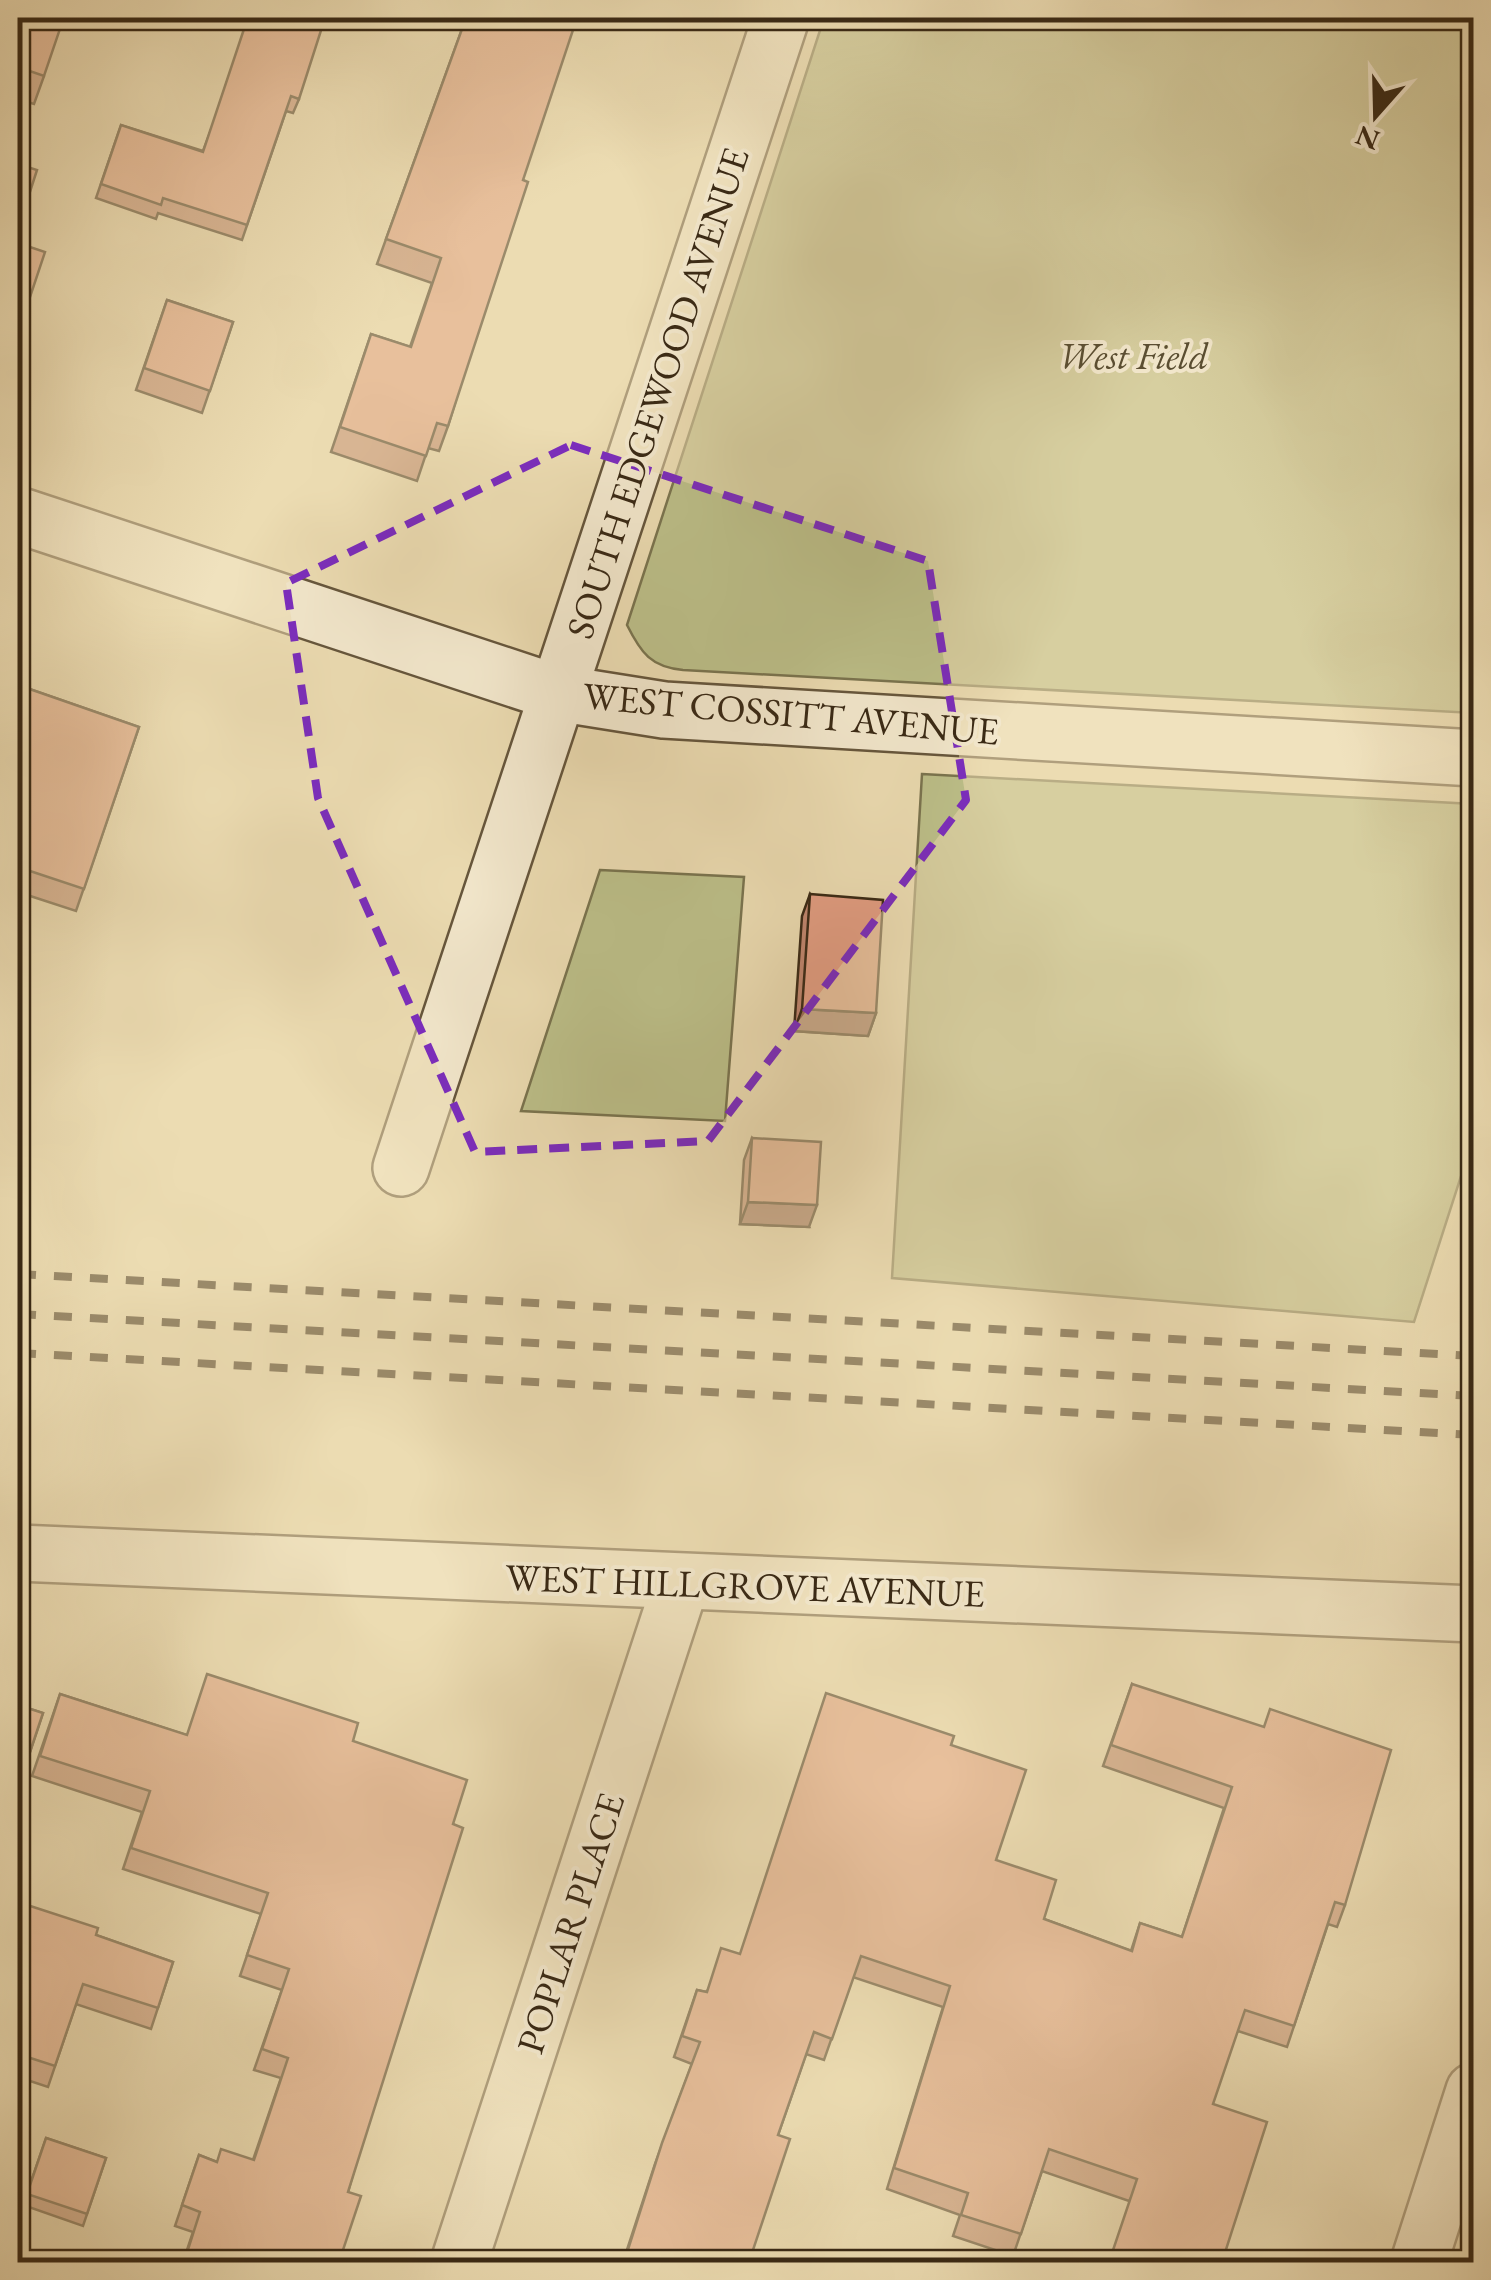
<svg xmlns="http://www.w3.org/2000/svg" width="1491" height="2280" viewBox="0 0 1491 2280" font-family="'EB Garamond',serif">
	<rect width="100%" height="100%" fill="#ecdcb2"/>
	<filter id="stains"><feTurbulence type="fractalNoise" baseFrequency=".002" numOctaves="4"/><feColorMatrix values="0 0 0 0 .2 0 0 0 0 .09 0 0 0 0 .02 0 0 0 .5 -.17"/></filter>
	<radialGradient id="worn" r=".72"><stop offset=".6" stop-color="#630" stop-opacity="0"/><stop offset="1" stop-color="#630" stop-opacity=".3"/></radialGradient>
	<g fill="#bcbf89" stroke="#7a744f" stroke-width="2.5">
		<path d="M 824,18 L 1473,18 L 1473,713 L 683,670 C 651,667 641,653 627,625 Z"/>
		<path d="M 922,774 L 1473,804 L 1473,1139 L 1414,1322 L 892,1278 Z"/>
		<path d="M 600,870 L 744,877 L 725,1121 L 521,1111 Z"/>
	</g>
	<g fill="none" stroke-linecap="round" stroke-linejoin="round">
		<g stroke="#66563c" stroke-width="60">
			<g id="minor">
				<path d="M 18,515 L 557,693 L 664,710 L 1474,758"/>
				<path d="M 401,1168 L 781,18"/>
				<path d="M 18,1553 L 1474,1614"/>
				<path d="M 459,2262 L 681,1583"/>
				<path d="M 1419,2262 L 1474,2091"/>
			</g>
		</g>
		<use href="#minor" stroke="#f3e8cd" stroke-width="55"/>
		<g stroke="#392915" stroke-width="8" stroke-dasharray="18 18" stroke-linecap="butt">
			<path d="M 18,1274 L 1474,1356"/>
			<path d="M 18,1314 L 1474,1396"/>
			<path d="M 18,1353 L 1474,1435"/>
		</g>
	</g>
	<g fill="#c28770" stroke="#392915" stroke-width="2.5">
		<path d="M 18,18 L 44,76 L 34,104 L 18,99 Z"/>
		<path d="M 466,18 L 523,180 L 448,426 L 439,451 L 428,448 L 417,481 L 331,452 L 371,334 L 410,347 L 432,283 L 377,264 Z"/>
		<path d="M 252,22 L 299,99 L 293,113 L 286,111 L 242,240 L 158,213 L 156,219 L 96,198 L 121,125 L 203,151 Z"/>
		<path d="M 167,300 L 233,322 L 202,413 L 136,390 Z"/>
		<path d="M 18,685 L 139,727 L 76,911 L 18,892 Z"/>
		<path d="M 810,894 L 876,1013 L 868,1036 L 794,1031 L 802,916 Z"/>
		<path d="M 752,1138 L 809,1227 L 740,1224 L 744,1160 Z"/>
		<path d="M 1132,1684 L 1345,1905 L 1337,1927 L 1328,1924 L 1287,2047 L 1238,2031 L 1129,2201 L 1042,2171 L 1013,2256 L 953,2236 L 960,2215 L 887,2189 L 943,2007 L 853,1977 L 824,2060 L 806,2054 L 778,2135 L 749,2262 L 623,2262 L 655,2164 L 692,2064 L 674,2057 L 697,1990 L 706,1992 L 951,1745 L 996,1860 L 1044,1919 L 1131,1951 L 1140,1923 L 1182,1937 L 1224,1808 L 1103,1766 Z"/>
		<path d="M 60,1694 L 186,1735 L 353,1741 L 453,1824 L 348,2192 L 339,2262 L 183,2262 L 193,2232 L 175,2226 L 199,2155 L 217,2162 L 253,2160 L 281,2078 L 254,2070 L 282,1990 L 240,1976 L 261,1914 L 123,1869 L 142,1812 L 32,1776 Z"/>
		<path d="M 18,1705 L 43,1713 L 18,1788 Z"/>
		<path d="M 18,1902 L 96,1935 L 173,1962 L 151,2029 L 76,2004 L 48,2087 L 18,2077 Z"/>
		<path d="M 46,2138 L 106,2158 L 83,2226 L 23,2205 Z"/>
	</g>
	<g fill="#9e6e5b" stroke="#392915" stroke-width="2.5">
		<path d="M 802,1009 L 876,1013 L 868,1036 L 794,1031 Z"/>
		<path d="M 748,1202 L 817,1205 L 809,1227 L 740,1224 Z"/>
	</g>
	<g fill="#e29d82" stroke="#392915" stroke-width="2.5">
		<path d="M 18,18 L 55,18 L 63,20 L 44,76 L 18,67 Z"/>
		<path d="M 254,18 L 325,18 L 299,99 L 291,96 L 247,225 L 163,198 L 161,205 L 101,184 L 121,125 L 203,152 L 247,20 L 252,22 Z"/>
		<path d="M 466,18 L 577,18 L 523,180 L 528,182 L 448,426 L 437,423 L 426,456 L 340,427 L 371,334 L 411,347 L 441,258 L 386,239 Z"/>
		<path d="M 18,164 L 37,170 L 18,229 Z"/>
		<path d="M 18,243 L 45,252 L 18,333 Z"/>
		<path d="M 167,300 L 233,322 L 210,391 L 144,368 Z"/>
		<path d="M 18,685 L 139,727 L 84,889 L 18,867 Z"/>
		<path d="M 810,894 L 883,900 L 876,1013 L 802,1009 Z"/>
		<path d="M 752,1138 L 821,1142 L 817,1205 L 748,1202 Z"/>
		<path d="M 207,1674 L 358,1723 L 353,1741 L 467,1780 L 453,1824 L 463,1828 L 348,2192 L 361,2196 L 339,2262 L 184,2262 L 200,2212 L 182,2205 L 199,2155 L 217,2162 L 221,2149 L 254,2160 L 288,2058 L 262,2049 L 289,1969 L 247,1955 L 268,1893 L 131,1848 L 150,1791 L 40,1756 L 60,1694 L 187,1735 Z"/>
		<path d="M 1132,1684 L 1264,1727 L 1270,1709 L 1391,1750 L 1345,1905 L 1335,1902 L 1294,2026 L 1245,2010 L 1213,2104 L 1267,2122 L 1222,2262 L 1109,2262 L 1137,2179 L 1049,2149 L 1021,2234 L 961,2215 L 968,2193 L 894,2168 L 950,1986 L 861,1956 L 832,2039 L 814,2032 L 778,2135 L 790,2139 L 749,2262 L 624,2262 L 662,2143 L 700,2042 L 682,2036 L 697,1990 L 707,1992 L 721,1948 L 740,1954 L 826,1693 L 954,1736 L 951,1745 L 1026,1770 L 996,1860 L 1056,1880 L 1044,1919 L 1132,1951 L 1140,1923 L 1182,1937 L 1232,1787 L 1111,1745 Z"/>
		<path d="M 18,1705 L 43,1713 L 23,1773 L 18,1771 Z"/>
		<path d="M 18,1902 L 98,1928 L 96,1935 L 173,1962 L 158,2008 L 83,1984 L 55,2066 L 18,2054 Z"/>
		<path d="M 46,2138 L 106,2158 L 87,2214 L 27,2194 Z"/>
	</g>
	<path d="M0 0H1491V2280H0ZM 571,445 L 928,561 L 966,800 L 708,1141 L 475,1152 L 318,798 L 286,583 Z" fill="#ecdcb2" fill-opacity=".55" fill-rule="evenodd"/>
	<path fill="none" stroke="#7b2cbf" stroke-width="8" stroke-dasharray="20 12" stroke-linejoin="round" d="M 571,445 L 928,561 L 966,800 L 708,1141 L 475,1152 L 318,798 L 286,583 Z"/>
	<g text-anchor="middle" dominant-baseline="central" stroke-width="8" stroke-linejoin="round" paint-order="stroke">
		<g font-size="38" font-style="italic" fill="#5a4e32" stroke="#f3e8cd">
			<text x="1133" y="355">West Field</text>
		</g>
		<g font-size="38" fill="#392915" stroke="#f3e8cd">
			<text transform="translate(657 393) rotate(-72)">SOUTH EDGEWOOD AVENUE</text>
			<text transform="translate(791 713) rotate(5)">WEST COSSITT AVENUE</text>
			<text transform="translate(745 1585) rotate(2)">WEST HILLGROVE AVENUE</text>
			<text transform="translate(570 1923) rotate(-72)">POPLAR PLACE</text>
		</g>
	</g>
	<rect width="1491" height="2280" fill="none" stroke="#ecdcb2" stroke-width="60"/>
	<rect x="20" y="20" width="1451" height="2240" fill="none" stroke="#392915" stroke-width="5"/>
	<rect x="30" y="30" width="1431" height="2220" fill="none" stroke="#392915" stroke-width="2.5"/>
	<g transform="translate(1376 115) rotate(200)" stroke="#f3e8cd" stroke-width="8" paint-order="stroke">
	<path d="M0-8L18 38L0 25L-18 38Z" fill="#392915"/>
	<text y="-15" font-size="28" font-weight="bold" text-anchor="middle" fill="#392915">N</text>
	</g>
	<rect width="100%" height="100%" filter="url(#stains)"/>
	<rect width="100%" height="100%" fill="url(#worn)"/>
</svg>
